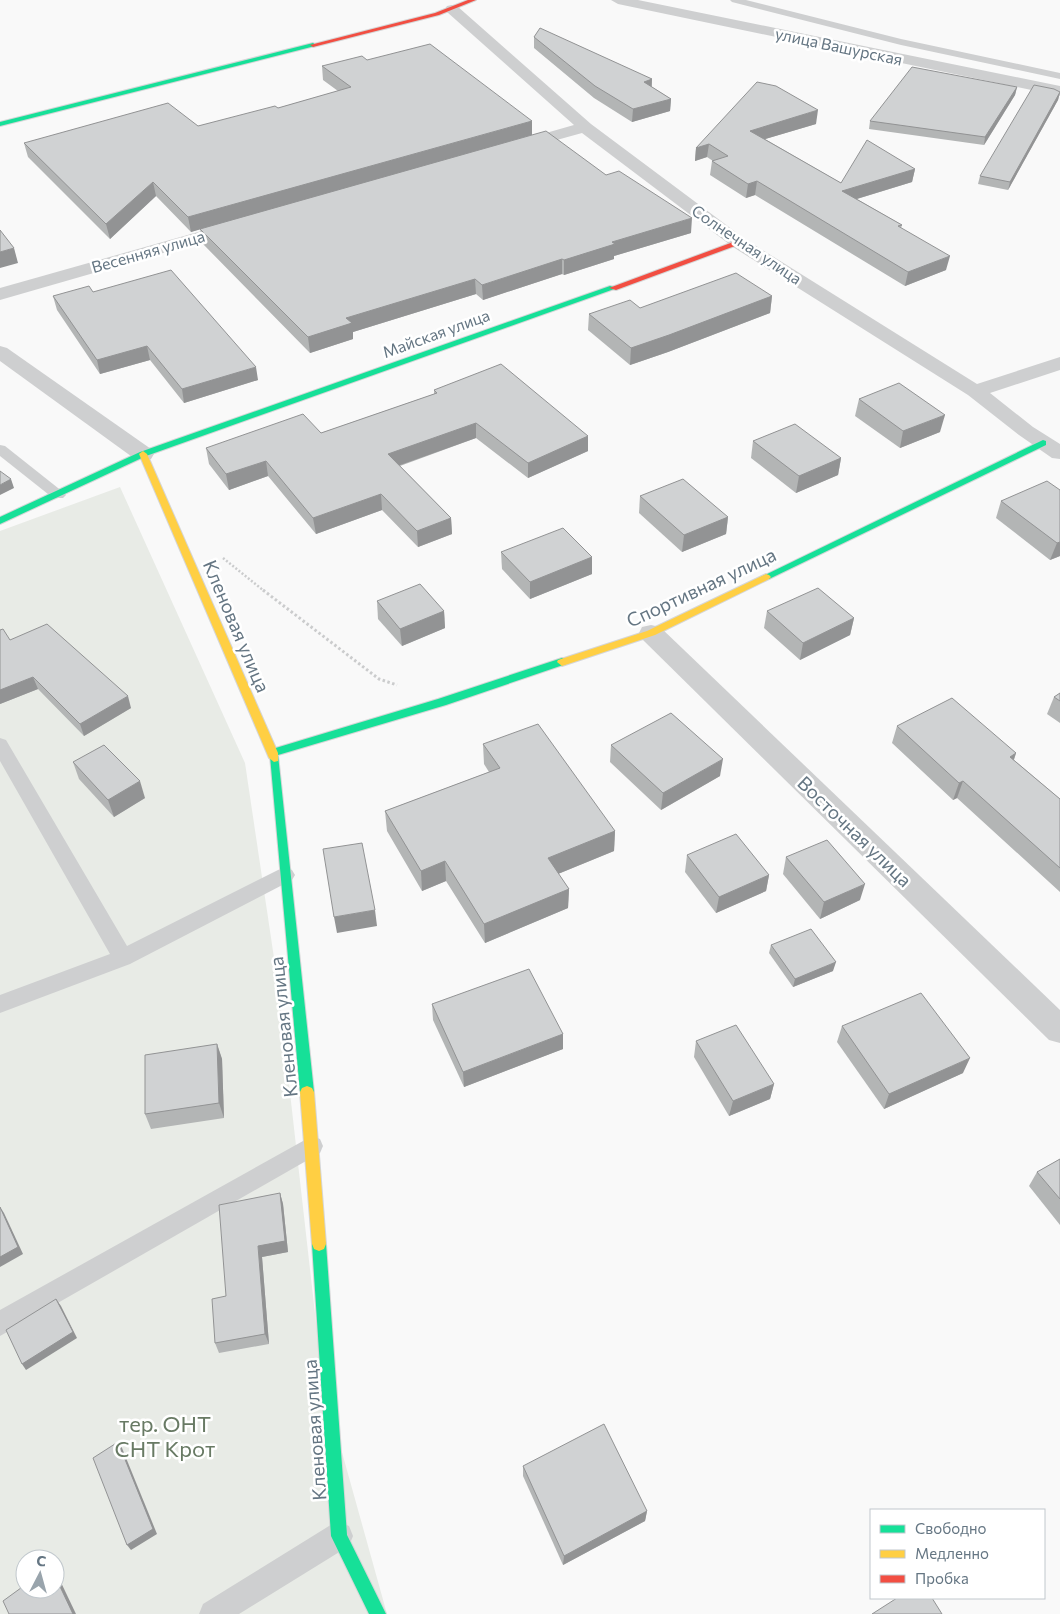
<svg xmlns="http://www.w3.org/2000/svg" width="1060" height="1614" viewBox="0 0 1060 1614" font-family="Commissioner,sans-serif">
	<rect width="100%" height="100%" fill="#f9f9f9"/>
	<path fill="#e8ebe6" fill-rule="evenodd" d="M 120,487 L 245,763 L 277,978 L 323,1384 L 387,1614 L 0,1614 L 0,531 ZM 25,1559 L 55,1559 L 55,1589 L 25,1589 Z"/>
	<g fill="none" stroke-linecap="round" stroke-linejoin="round">
		<g stroke="#d5d6d7" stroke-width="2">
			<g id="fast">
				<path d="M 313,43 L 316,45 L 315,46 L 0,126 L 0,122 Z"/>
				<path d="M 610,286 L 617,288 L 146,456 L 0,524 L 0,517 L 140,452 Z"/>
				<path d="M 1043,440 L 1046,441 L 1046,445 L 769,579 L 763,579 L 761,577 Z"/>
				<path d="M 562,658 L 566,660 L 567,662 L 566,664 L 446,705 L 278,755 L 314,1092 L 312,1096 L 307,1098 L 302,1096 L 300,1092 L 270,756 L 268,753 L 269,750 L 438,699 Z"/>
				<path d="M 319,1237 L 324,1239 L 326,1244 L 347,1535 L 386,1614 L 369,1614 L 331,1536 L 312,1244 L 314,1239 Z"/>
			</g>
		</g>
		<g stroke="#d5d6d7" stroke-width="2">
			<g id="slow">
				<path d="M 143,451 L 147,454 L 278,753 L 278,761 L 274,762 L 269,758 L 139,454 Z"/>
				<path d="M 766,574 L 769,575 L 771,577 L 769,579 L 655,635 L 562,666 L 557,662 L 558,660 L 647,631 Z"/>
				<path d="M 307,1086 L 312,1088 L 314,1092 L 326,1244 L 324,1249 L 319,1251 L 314,1249 L 312,1244 L 300,1092 L 302,1088 Z"/>
			</g>
		</g>
		<g stroke="#d5d6d7" stroke-width="2">
			<g id="jam">
				<path d="M 468,0 L 476,0 L 439,15 L 313,47 L 310,45 L 435,13 Z"/>
				<path d="M 736,241 L 743,243 L 616,290 L 609,288 Z"/>
			</g>
		</g>
		<path stroke="#cbcccd" stroke-width="2.5" stroke-dasharray="2 2" stroke-linecap="butt" d="M 223,558 L 264,591"/>
		<path stroke="#cbcccd" stroke-width="3" stroke-dasharray="2.5 2.5" stroke-linecap="butt" d="M 263,590 L 379,679 L 397,685"/>
		<g fill="#cecfd0" fill-rule="evenodd">
			<path d="M 730,0 L 746,0 L 901,39 L 1060,73 L 1060,79 L 901,45 L 732,2 Z"/>
			<path d="M 0,445 L 5,446 L 63,492 L 66,495 L 63,498 L 53,498 L 0,456 Z"/>
			<path d="M 0,738 L 6,740 L 127,946 L 278,870 L 285,867 L 292,870 L 295,875 L 292,880 L 130,964 L 0,1013 L 0,995 L 110,954 L 0,761 Z"/>
			<path d="M 312,1136 L 320,1139 L 323,1146 L 320,1153 L 0,1336 L 0,1310 Z"/>
			<path d="M 339,1522 L 349,1526 L 353,1536 L 349,1546 L 239,1614 L 199,1614 L 203,1604 L 329,1526 Z"/>
		</g>
		<g fill="#cecfd0" fill-rule="evenodd">
			<path d="M 611,0 L 638,0 L 1060,86 L 1060,96 L 618,4 Z"/>
			<path d="M 452,5 L 457,6 L 591,124 L 745,239 L 977,384 L 1060,357 L 1060,370 L 990,393 L 1033,427 L 1060,444 L 1060,459 L 1052,458 L 1019,435 L 968,395 L 733,247 L 582,133 L 517,151 L 511,149 L 509,146 L 511,143 L 574,125 L 447,12 L 445,9 L 447,6 Z"/>
			<path d="M 237,221 L 243,222 L 246,226 L 243,230 L 0,300 L 0,288 Z"/>
			<path d="M 0,346 L 7,348 L 151,449 L 154,454 L 151,459 L 143,460 L 135,459 L 0,361 Z"/>
			<path d="M 651,625 L 660,627 L 1060,1010 L 1060,1043 L 1049,1040 L 642,639 L 639,633 L 642,627 Z"/>
		</g>
		<use href="#fast" fill="#16e098" fill-rule="evenodd"/>
		<use href="#slow" fill="#ffcf43" fill-rule="evenodd"/>
		<use href="#jam" fill="#f24e42" fill-rule="evenodd"/>
	</g>
	<g fill="#b3b5b5">
		<path d="M 534,37 L 652,79 L 652,87 L 671,99 L 670,111 L 632,122 L 594,98 L 534,48 Z"/>
		<path d="M 367,60 L 532,121 L 532,135 L 606,175 L 691,233 L 614,256 L 614,259 L 564,275 L 562,274 L 483,300 L 476,294 L 353,332 L 353,339 L 310,353 L 203,244 L 200,229 L 191,232 L 156,196 L 110,239 L 28,157 L 24,143 L 198,126 L 278,108 L 338,91 L 323,80 L 322,66 Z"/>
		<path d="M 776,86 L 816,124 L 765,139 L 841,183 L 915,169 L 912,182 L 857,199 L 902,225 L 901,228 L 946,270 L 905,286 L 755,195 L 746,198 L 710,175 L 712,161 L 713,161 L 707,157 L 695,161 L 696,148 Z"/>
		<path d="M 1017,87 L 1015,95 L 984,145 L 869,129 L 870,121 Z"/>
		<path d="M 1060,92 L 1058,100 L 1008,190 L 978,184 L 980,176 Z"/>
		<path d="M 93,292 L 258,380 L 184,403 L 150,360 L 100,374 L 57,310 L 53,296 Z"/>
		<path d="M 772,296 L 770,313 L 668,352 L 630,365 L 588,330 L 589,314 L 640,308 Z"/>
		<path d="M 434,390 L 588,436 L 588,451 L 528,478 L 476,438 L 400,466 L 451,518 L 452,534 L 418,547 L 382,510 L 316,534 L 268,476 L 229,490 L 209,464 L 206,448 L 321,433 L 434,394 Z"/>
		<path d="M 859,399 L 940,432 L 900,448 L 855,416 Z"/>
		<path d="M 753,441 L 841,458 L 838,475 L 796,493 L 751,458 Z"/>
		<path d="M 1060,490 L 1060,556 L 1050,560 L 996,518 L 1001,501 Z"/>
		<path d="M 640,496 L 728,517 L 726,534 L 682,552 L 639,513 Z"/>
		<path d="M 501,552 L 592,557 L 592,574 L 530,599 L 502,569 Z"/>
		<path d="M 377,601 L 444,611 L 445,628 L 402,646 L 378,619 Z"/>
		<path d="M 767,611 L 854,618 L 850,635 L 800,660 L 764,628 Z"/>
		<path d="M 0,630 L 10,640 L 131,708 L 84,736 L 38,689 L 0,704 Z"/>
		<path d="M 1060,693 L 1060,723 L 1047,714 L 1054,697 Z"/>
		<path d="M 897,726 L 1016,753 L 1014,760 L 1060,799 L 1060,892 L 957,798 L 953,800 L 892,743 Z"/>
		<path d="M 483,744 L 615,831 L 614,851 L 558,874 L 569,889 L 568,908 L 485,943 L 446,881 L 422,891 L 387,831 L 385,811 L 489,772 L 484,764 Z"/>
		<path d="M 611,745 L 720,776 L 661,810 L 610,762 Z"/>
		<path d="M 73,762 L 145,798 L 114,817 L 79,779 Z"/>
		<path d="M 687,855 L 769,875 L 766,891 L 716,913 L 685,872 Z"/>
		<path d="M 786,857 L 860,900 L 820,919 L 783,874 Z"/>
		<path d="M 771,945 L 833,971 L 793,987 L 769,953 Z"/>
		<path d="M 432,1004 L 563,1034 L 563,1049 L 464,1087 L 433,1020 Z"/>
		<path d="M 842,1026 L 963,1073 L 884,1109 L 837,1042 Z"/>
		<path d="M 696,1041 L 774,1084 L 770,1099 L 729,1116 L 694,1057 Z"/>
		<path d="M 217,1044 L 222,1059 L 224,1118 L 151,1129 L 145,1114 Z"/>
		<path d="M 1060,1159 L 1060,1225 L 1029,1186 L 1037,1172 Z"/>
		<path d="M 280,1193 L 283,1204 L 288,1252 L 262,1257 L 269,1344 L 219,1353 L 215,1343 L 226,1296 Z"/>
		<path d="M 523,1466 L 647,1511 L 645,1521 L 563,1565 L 523,1476 Z"/>
	</g>
	<g fill="#929394">
		<path d="M 652,79 L 651,91 L 644,82 Z"/>
		<path d="M 1017,87 L 1015,95 L 984,145 L 985,137 Z"/>
		<path d="M 1060,92 L 1058,100 L 1008,190 L 1010,182 Z"/>
		<path d="M 671,99 L 670,111 L 632,122 L 633,109 Z"/>
		<path d="M 818,110 L 816,124 L 749,144 L 750,131 Z"/>
		<path d="M 532,121 L 532,135 L 191,232 L 188,217 Z"/>
		<path d="M 709,144 L 707,157 L 695,161 L 696,148 Z"/>
		<path d="M 915,169 L 912,182 L 840,204 L 842,191 Z"/>
		<path d="M 757,181 L 755,195 L 746,198 L 748,184 Z"/>
		<path d="M 153,182 L 156,196 L 110,239 L 106,224 Z"/>
		<path d="M 692,218 L 691,233 L 614,256 L 614,259 L 564,275 L 564,260 L 612,242 Z"/>
		<path d="M 14,248 L 18,263 L 0,268 L 0,252 Z"/>
		<path d="M 950,256 L 946,270 L 905,286 L 908,272 Z"/>
		<path d="M 562,259 L 562,274 L 483,300 L 482,285 Z"/>
		<path d="M 475,279 L 476,294 L 353,332 L 353,339 L 310,353 L 308,337 L 346,318 Z"/>
		<path d="M 772,296 L 770,313 L 668,352 L 630,365 L 631,348 Z"/>
		<path d="M 147,346 L 150,360 L 100,374 L 97,360 Z"/>
		<path d="M 256,367 L 258,380 L 184,403 L 182,389 Z"/>
		<path d="M 945,415 L 940,432 L 900,448 L 903,431 Z"/>
		<path d="M 476,423 L 476,438 L 389,469 L 388,454 Z"/>
		<path d="M 588,436 L 588,451 L 528,478 L 528,463 Z"/>
		<path d="M 841,458 L 838,475 L 796,493 L 799,476 Z"/>
		<path d="M 266,461 L 268,476 L 229,490 L 226,474 Z"/>
		<path d="M 11,479 L 14,488 L 0,495 L 0,485 Z"/>
		<path d="M 381,494 L 382,510 L 316,534 L 313,518 Z"/>
		<path d="M 728,517 L 726,534 L 682,552 L 684,535 Z"/>
		<path d="M 451,518 L 452,534 L 418,547 L 417,531 Z"/>
		<path d="M 1060,542 L 1060,556 L 1050,560 L 1057,543 Z"/>
		<path d="M 592,557 L 592,574 L 530,599 L 530,582 Z"/>
		<path d="M 444,611 L 445,628 L 402,646 L 400,629 Z"/>
		<path d="M 854,618 L 850,635 L 800,660 L 803,643 Z"/>
		<path d="M 33,677 L 38,689 L 0,704 L 0,690 Z"/>
		<path d="M 128,696 L 131,708 L 84,736 L 80,724 Z"/>
		<path d="M 1016,753 L 1010,770 L 1010,757 Z"/>
		<path d="M 723,759 L 720,776 L 661,810 L 663,793 Z"/>
		<path d="M 140,781 L 145,798 L 114,817 L 108,800 Z"/>
		<path d="M 963,781 L 957,798 L 953,800 L 959,783 Z"/>
		<path d="M 615,831 L 614,851 L 548,878 L 548,858 Z"/>
		<path d="M 445,861 L 446,881 L 422,891 L 421,871 Z"/>
		<path d="M 769,875 L 766,891 L 716,913 L 719,897 Z"/>
		<path d="M 865,884 L 860,900 L 820,919 L 824,902 Z"/>
		<path d="M 569,889 L 568,908 L 485,943 L 484,924 Z"/>
		<path d="M 375,910 L 377,926 L 337,933 L 334,917 Z"/>
		<path d="M 836,962 L 833,971 L 793,987 L 795,979 Z"/>
		<path d="M 563,1034 L 563,1049 L 464,1087 L 463,1072 Z"/>
		<path d="M 217,1044 L 222,1059 L 224,1118 L 219,1103 Z"/>
		<path d="M 970,1058 L 963,1073 L 884,1109 L 889,1094 Z"/>
		<path d="M 774,1084 L 770,1099 L 729,1116 L 733,1101 Z"/>
		<path d="M 280,1193 L 283,1204 L 288,1252 L 262,1257 L 269,1344 L 265,1334 L 258,1246 Z"/>
		<path d="M 0,1207 L 4,1213 L 23,1254 L 0,1267 Z"/>
		<path d="M 56,1299 L 61,1306 L 77,1338 L 26,1370 L 22,1364 Z"/>
		<path d="M 118,1442 L 122,1448 L 157,1534 L 131,1550 L 127,1545 Z"/>
		<path d="M 647,1511 L 645,1521 L 563,1565 L 564,1556 Z"/>
		<path d="M 55,1571 L 56,1572 L 76,1614 L 72,1614 L 55,1576 Z"/>
	</g>
	<g fill="#d0d2d3" stroke="#929394">
		<path d="M 540,28 L 652,79 L 644,82 L 671,99 L 633,109 L 595,86 L 534,37 Z"/>
		<path d="M 430,44 L 532,121 L 188,217 L 153,182 L 106,224 L 24,143 L 168,103 L 198,126 L 275,106 L 278,108 L 351,87 L 322,66 L 362,56 L 367,60 Z"/>
		<path d="M 912,67 L 1017,87 L 985,137 L 870,121 Z"/>
		<path d="M 757,82 L 776,86 L 818,110 L 750,131 L 841,183 L 867,140 L 915,169 L 842,191 L 902,225 L 898,226 L 950,256 L 908,272 L 757,181 L 748,184 L 712,161 L 728,156 L 709,144 L 696,148 Z"/>
		<path d="M 1034,85 L 1054,89 L 1060,92 L 1010,182 L 980,176 Z"/>
		<path d="M 546,131 L 606,175 L 619,171 L 692,218 L 612,242 L 615,244 L 564,260 L 562,259 L 482,285 L 475,279 L 346,318 L 352,323 L 308,337 L 200,229 Z"/>
		<path d="M 0,230 L 14,248 L 0,252 Z"/>
		<path d="M 171,270 L 256,367 L 182,389 L 147,346 L 97,360 L 53,296 L 89,286 L 93,292 Z"/>
		<path d="M 736,273 L 772,296 L 669,335 L 631,348 L 589,314 L 630,300 L 640,308 Z"/>
		<path d="M 501,364 L 588,436 L 528,463 L 476,423 L 388,454 L 451,518 L 417,531 L 381,494 L 313,518 L 266,461 L 226,474 L 206,448 L 303,414 L 321,433 L 437,393 L 434,390 Z"/>
		<path d="M 899,383 L 945,415 L 903,431 L 859,399 Z"/>
		<path d="M 795,424 L 841,458 L 799,476 L 753,441 Z"/>
		<path d="M 0,471 L 11,479 L 0,485 Z"/>
		<path d="M 683,479 L 728,517 L 684,535 L 640,496 Z"/>
		<path d="M 1047,481 L 1060,490 L 1060,542 L 1057,543 L 1001,501 Z"/>
		<path d="M 563,528 L 592,557 L 530,582 L 501,552 Z"/>
		<path d="M 420,584 L 444,611 L 400,629 L 377,601 Z"/>
		<path d="M 818,588 L 854,618 L 803,643 L 767,611 Z"/>
		<path d="M 47,624 L 128,696 L 80,724 L 33,677 L 0,690 L 0,630 L 3,629 L 10,640 Z"/>
		<path d="M 1060,693 L 1060,701 L 1054,697 Z"/>
		<path d="M 952,698 L 1016,753 L 1010,757 L 1060,799 L 1060,868 L 963,781 L 959,783 L 897,726 Z"/>
		<path d="M 671,713 L 723,759 L 663,793 L 611,745 Z"/>
		<path d="M 538,724 L 615,831 L 548,858 L 569,889 L 484,924 L 445,861 L 421,871 L 385,811 L 500,768 L 483,744 Z"/>
		<path d="M 104,745 L 140,781 L 108,800 L 73,762 Z"/>
		<path d="M 736,834 L 769,875 L 719,897 L 687,855 Z"/>
		<path d="M 827,840 L 865,884 L 824,902 L 786,857 Z"/>
		<path d="M 362,843 L 375,910 L 334,917 L 323,849 Z"/>
		<path d="M 811,929 L 836,962 L 795,979 L 771,945 Z"/>
		<path d="M 529,969 L 563,1034 L 463,1072 L 432,1004 Z"/>
		<path d="M 921,993 L 970,1058 L 889,1094 L 842,1026 Z"/>
		<path d="M 736,1025 L 774,1084 L 733,1101 L 696,1041 Z"/>
		<path d="M 217,1044 L 219,1103 L 145,1114 L 145,1055 Z"/>
		<path d="M 1060,1159 L 1060,1199 L 1037,1172 Z"/>
		<path d="M 280,1193 L 285,1241 L 258,1246 L 265,1334 L 215,1343 L 212,1299 L 226,1296 L 219,1205 Z"/>
		<path d="M 0,1207 L 18,1247 L 0,1257 Z"/>
		<path d="M 56,1299 L 73,1332 L 22,1364 L 6,1330 Z"/>
		<path d="M 604,1424 L 647,1511 L 564,1556 L 523,1466 Z"/>
		<path d="M 118,1442 L 153,1529 L 127,1545 L 93,1458 Z"/>
		<path d="M 55,1576 L 73,1614 L 9,1614 L 3,1601 L 25,1585 L 25,1589 L 55,1589 Z"/>
		<path d="M 897,1598 L 932,1598 L 942,1614 L 872,1614 Z"/>
	</g>
	<g text-anchor="middle" dominant-baseline="central" stroke-width="5" stroke-linejoin="round" paint-order="stroke">
		<g font-size="16" fill="#657683" stroke="#fff">
			<text transform="translate(839 46) rotate(12)">улица Вашурская</text>
			<text transform="translate(747 244) rotate(34)">Солнечная улица</text>
			<text transform="translate(148 251) rotate(-16)">Весенняя улица</text>
			<text transform="translate(436 333) rotate(-20)">Майская улица</text>
		</g>
		<g font-size="19" fill="#657683" stroke="#fff">
			<text transform="translate(701 587) rotate(-25)">Спортивная улица</text>
			<text transform="translate(237 626) rotate(67)">Кленовая улица</text>
			<text transform="translate(855 831) rotate(44)">Восточная улица</text>
			<text transform="translate(283 1027) rotate(-96)">Кленовая улица</text>
			<text transform="translate(314 1430) rotate(-94)">Кленовая улица</text>
		</g>
		<g font-size="22" fill="#687a64" stroke="#fff">
			<text x="165" y="1423">тер. ОНТ<tspan x="165" dy="25">СНТ Крот</tspan></text>
		</g>
	</g>
	<rect x="870" y="1509" width="175" height="90" fill="#ffffff" stroke="#c1c8cd"/>
	<rect x="880" y="1525" width="25" height="8" fill="#16e098" stroke="#c1c8cd"/>
	<text x="915" y="1534" font-size="15" fill="#657683">Свободно</text>
	<rect x="880" y="1550" width="25" height="8" fill="#ffcf43" stroke="#c1c8cd"/>
	<text x="915" y="1559" font-size="15" fill="#657683">Медленно</text>
	<rect x="880" y="1575" width="25" height="8" fill="#f24e42" stroke="#c1c8cd"/>
	<text x="915" y="1584" font-size="15" fill="#657683">Пробка</text>
	<g transform="translate(40 1574) rotate(6)"><circle r="24" fill="#ffffff" stroke="#c1c8cd"/>
	<path d="M0-4L9 19L0 12L-9 19Z" fill="#99a4ac"/>
	<text y="-8" font-size="14" font-weight="bold" text-anchor="middle" fill="#657683">С</text>
	</g>
</svg>
